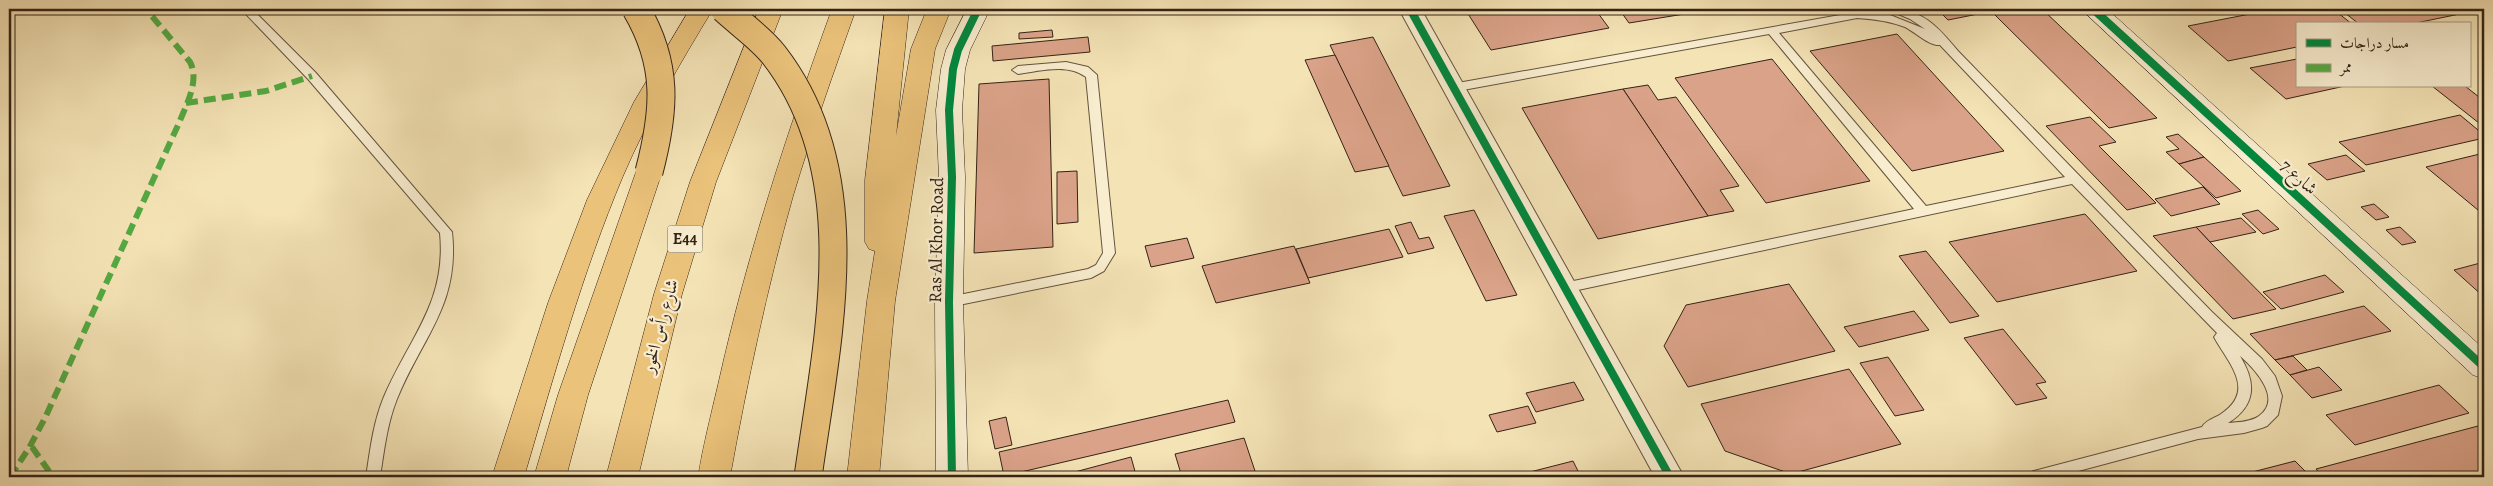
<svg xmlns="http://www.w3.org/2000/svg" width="2493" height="486" viewBox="0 0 2493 486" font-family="Alegreya,Amiri,serif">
	<rect width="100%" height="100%" fill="#f4e3b5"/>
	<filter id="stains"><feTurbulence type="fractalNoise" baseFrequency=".004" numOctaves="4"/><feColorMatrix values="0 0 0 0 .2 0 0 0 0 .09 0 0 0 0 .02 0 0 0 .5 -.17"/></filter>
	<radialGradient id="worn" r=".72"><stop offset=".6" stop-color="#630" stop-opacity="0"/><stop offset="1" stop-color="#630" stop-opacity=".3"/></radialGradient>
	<g fill="#daa288" stroke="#342316">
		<path d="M 1465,9 L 1595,9 L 1609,28 L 1491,50 Z"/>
		<path d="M 1619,9 L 1715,9 L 1629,23 Z"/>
		<path d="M 1937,9 L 2003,9 L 1948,20 Z"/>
		<path d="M 2026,9 L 2042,9 L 2157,118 L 2109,128 L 1995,15 Z"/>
		<path d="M 2276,9 L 2333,9 L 2352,24 L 2297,24 L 2297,47 L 2228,61 L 2188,26 Z"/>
		<path d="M 2340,9 L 2484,9 L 2411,24 L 2359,24 Z"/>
		<path d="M 1052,30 L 1053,37 L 1019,39 L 1019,33 Z"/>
		<path d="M 1897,34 L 2004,151 L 1912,171 L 1810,51 Z"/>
		<path d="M 1088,37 L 1090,52 L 993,61 L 992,46 Z"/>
		<path d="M 1373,37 L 1450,186 L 1403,196 L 1330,45 Z"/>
		<path d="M 1335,55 L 1389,166 L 1355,172 L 1305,60 Z"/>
		<path d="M 1772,59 L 1870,181 L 1766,203 L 1675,78 Z"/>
		<path d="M 2297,59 L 2297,86 L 2345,86 L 2286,99 L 2250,68 Z"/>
		<path d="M 1049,79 L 1053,247 L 974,253 L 979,84 Z"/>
		<path d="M 1648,85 L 1658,100 L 1676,97 L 1739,186 L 1720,190 L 1734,211 L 1708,216 L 1623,89 Z"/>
		<path d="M 2432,86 L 2465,86 L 2484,101 L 2484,127 Z"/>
		<path d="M 1623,89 L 1708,216 L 1598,239 L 1522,108 Z"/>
		<path d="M 2460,115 L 2484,135 L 2484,138 L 2366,165 L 2339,142 Z"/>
		<path d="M 2090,117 L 2116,142 L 2099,146 L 2156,203 L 2127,210 L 2046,126 Z"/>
		<path d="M 2178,134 L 2204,157 L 2179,164 L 2166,152 L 2179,149 L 2166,137 Z"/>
		<path d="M 2484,153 L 2484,215 L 2426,167 Z"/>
		<path d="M 2346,155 L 2365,171 L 2327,180 L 2308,164 Z"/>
		<path d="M 2204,157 L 2241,191 L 2216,198 L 2179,164 Z"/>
		<path d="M 1077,171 L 1078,222 L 1057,224 L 1057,172 Z"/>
		<path d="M 2203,187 L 2220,204 L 2171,216 L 2155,199 Z"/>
		<path d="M 2374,204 L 2389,217 L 2376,220 L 2361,207 Z"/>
		<path d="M 1474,210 L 1517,295 L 1486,301 L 1444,216 Z"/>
		<path d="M 2258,210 L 2279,229 L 2263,234 L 2242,214 Z"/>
		<path d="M 2085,214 L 2137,271 L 1997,302 L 1949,242 Z"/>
		<path d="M 2241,218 L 2256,232 L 2210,242 L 2196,227 Z"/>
		<path d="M 1411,222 L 1419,239 L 1429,237 L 1434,248 L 1408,254 L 1395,226 Z"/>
		<path d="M 2196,227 L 2210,242 L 2276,309 L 2233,319 L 2153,236 Z"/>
		<path d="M 2400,227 L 2416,242 L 2402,245 L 2386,230 Z"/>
		<path d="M 1389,229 L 1403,257 L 1308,278 L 1296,249 Z"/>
		<path d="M 1187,238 L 1194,258 L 1151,267 L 1145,246 Z"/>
		<path d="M 1294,246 L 1310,283 L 1216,303 L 1202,266 Z"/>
		<path d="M 1926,251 L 1979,316 L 1950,323 L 1899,256 Z"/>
		<path d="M 2484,262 L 2484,297 L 2454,270 Z"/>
		<path d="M 2325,275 L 2344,292 L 2281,309 L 2263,292 Z"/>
		<path d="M 1789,284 L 1835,351 L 1688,387 L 1664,346 L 1686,305 Z"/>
		<path d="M 2364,306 L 2391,331 L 2275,360 L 2250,334 Z"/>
		<path d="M 1914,311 L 1929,330 L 1859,347 L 1844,327 Z"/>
		<path d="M 2003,329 L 2046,382 L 2036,384 L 2047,398 L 2016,405 L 1964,338 Z"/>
		<path d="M 2293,356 L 2307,370 L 2290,375 L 2275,360 Z"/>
		<path d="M 1888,357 L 1924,410 L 1895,416 L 1860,363 Z"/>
		<path d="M 2319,367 L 2342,390 L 2312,398 L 2290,375 Z"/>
		<path d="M 1849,369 L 1901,444 L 1791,474 L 1725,451 L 1701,404 Z"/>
		<path d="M 1574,382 L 1584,400 L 1536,412 L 1526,393 Z"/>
		<path d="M 2439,385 L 2469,413 L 2355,445 L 2326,415 Z"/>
		<path d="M 1228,400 L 1235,422 L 1004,476 L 999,452 Z"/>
		<path d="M 1528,406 L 1536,423 L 1497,432 L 1489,415 Z"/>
		<path d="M 1006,417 L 1012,445 L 995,449 L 989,421 Z"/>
		<path d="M 2478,426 L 2484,432 L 2484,477 L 2323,477 L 2316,469 Z"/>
		<path d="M 1244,438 L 1257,477 L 1182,477 L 1175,454 Z"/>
		<path d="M 1131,457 L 1136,475 L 1127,477 L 1056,477 Z"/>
		<path d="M 1573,461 L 1581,477 L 1532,477 L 1530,472 Z"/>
		<path d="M 2295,461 L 2311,477 L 2233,477 Z"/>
	</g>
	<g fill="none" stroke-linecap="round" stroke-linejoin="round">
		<g stroke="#64533e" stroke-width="2">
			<g id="lane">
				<path d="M 241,9 L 252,9 L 316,73 L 452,232 C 460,305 422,337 397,399 C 387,424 384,451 380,477 L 366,477 C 370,451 373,424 383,399 C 408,339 447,303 440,233 L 308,79 Z"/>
				<path d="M 1890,9 C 1923,9 1938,27 1958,51 L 2212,312 L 2262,359 L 2275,376 L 2282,396 L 2278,415 L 2267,426 L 2262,428 L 2244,433 L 2198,439 L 2056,477 L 2027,477 L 2029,473 L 2034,471 L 2202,427 C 2206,420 2215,418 2221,414 C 2257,390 2228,363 2214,337 L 2217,333 L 2072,184 L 1564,293 L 1559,291 L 1558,288 L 1559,285 L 1564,283 L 1914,209 L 1769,34 L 1452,92 L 1446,88 L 1452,84 L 1857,12 L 1890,15 L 1925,29 L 1910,19 L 1891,11 ZM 1857,18 C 1874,19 1889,21 1905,27 C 1915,32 1929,46 1940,45 L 2065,177 L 1926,206 L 1779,33 ZM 2240,356 C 2255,369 2283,399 2259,416 C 2251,422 2238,422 2228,423 C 2257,405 2256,382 2240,356 Z"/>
				<path d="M 1066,62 L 1088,67 L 1097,75 L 1115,253 L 1104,271 L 1091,278 L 949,307 L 944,306 L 943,302 L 944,298 L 949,297 L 1088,269 L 1096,265 L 1103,253 L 1086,77 C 1067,63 1040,71 1018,74 L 1012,70 L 1018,66 Z"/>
			</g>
		</g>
		<g stroke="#64533e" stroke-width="2">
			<path id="street" d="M 1399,9 L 1421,9 L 1684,477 L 1655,477 Z"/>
		</g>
		<g stroke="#342316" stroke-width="1">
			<g id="secondary">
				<path d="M 967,9 L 990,9 L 970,50 L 965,69 L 962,110 L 965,177 L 963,302 L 968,477 L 936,477 L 935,302 L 939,177 L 936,110 L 941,69 L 946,50 Z"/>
				<path d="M 2081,9 L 2107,9 L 2484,349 L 2484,379 L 2473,375 Z"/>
			</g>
		</g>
		<g stroke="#342316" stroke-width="1">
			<g id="highway">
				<path d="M 690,9 L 713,9 C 680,63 648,118 623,176 C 582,273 554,376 524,477 L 492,477 L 548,303 L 587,200 L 634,102 Z"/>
				<path d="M 759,9 L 783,9 L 716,182 L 682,294 L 638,477 L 606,477 L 654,294 L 690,182 Z"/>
				<path d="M 832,9 L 856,9 C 834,71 812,133 793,196 C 767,288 747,383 730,477 L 698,477 C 703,446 711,415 718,385 C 747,255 787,133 832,9 Z"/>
				<path d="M 885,9 L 909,9 L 896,136 L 911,49 L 927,9 L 951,9 L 935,49 L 895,301 L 879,477 L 847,477 L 867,301 L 875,251 L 869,249 L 865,242 L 865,180 Z"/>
				<path d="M 649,163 L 658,165 L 662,172 L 588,395 L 566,477 L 534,477 L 558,395 L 636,172 L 640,165 Z"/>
			</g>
		</g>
		<use href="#lane" fill="#f8edcf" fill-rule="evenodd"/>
		<use href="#street" fill="#f8edcf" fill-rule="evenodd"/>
		<use href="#secondary" fill="#f8edcf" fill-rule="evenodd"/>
		<use href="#highway" fill="#eac27a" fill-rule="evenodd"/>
		<g stroke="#342316" stroke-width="29" stroke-linecap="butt">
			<g id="highway-bridge">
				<path d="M 636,9 C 669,65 665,111 649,172"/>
				<path d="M 724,9 C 740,24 761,38 774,55 C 867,175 827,340 808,477"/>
			</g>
		</g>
		<use href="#highway-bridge" stroke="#eac27a" stroke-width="27"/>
		<g stroke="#54aa42" stroke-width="6" stroke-dasharray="12 6" stroke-linecap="butt">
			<path d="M 186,103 L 266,91 L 312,76"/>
			<path d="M 32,447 L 53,477"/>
			<path d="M 10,477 L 29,448 L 45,418 L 179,123 C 186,105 200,81 190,62 L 146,9"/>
		</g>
		<g stroke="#f8edcf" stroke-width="11">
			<g id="cycleway">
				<path d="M 1410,9 L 1670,477"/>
				<path d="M 2093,9 L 2484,367"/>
				<path d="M 952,477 L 949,302 L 952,177 L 949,110 L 953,69 L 958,50 L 978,9"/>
			</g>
		</g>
		<use href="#cycleway" stroke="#00873e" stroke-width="8"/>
	</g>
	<g text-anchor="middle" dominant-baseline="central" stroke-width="4.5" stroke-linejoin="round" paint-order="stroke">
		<rect fill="#f8edcf" stroke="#6f604e" stroke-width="1" x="667.5" y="225.5" width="35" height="27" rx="4"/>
		<g font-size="16" font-weight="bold" fill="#342316">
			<text x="685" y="239">E44</text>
		</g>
		<g font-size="18" fill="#342316" stroke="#f8edcf">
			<text transform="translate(2299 177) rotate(42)">شارع 7</text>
			<text transform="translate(936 240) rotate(-89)">Ras Al Khor Road</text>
			<text transform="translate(660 326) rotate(-75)">شارع رأس الخور</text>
		</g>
	</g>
	<rect width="2493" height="486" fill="none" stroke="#f4e3b5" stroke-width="30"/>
	<rect x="10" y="10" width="2473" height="466" fill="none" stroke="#342316" stroke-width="2.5"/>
	<rect x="15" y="15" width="2463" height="456" fill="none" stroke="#342316"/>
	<rect x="2296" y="22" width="175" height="65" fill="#f8edcf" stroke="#aa9c85"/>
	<rect x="2306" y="39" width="25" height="8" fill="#00873e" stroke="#aa9c85"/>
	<text x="2340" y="48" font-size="15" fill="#342316">مسار دراجات</text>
	<rect x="2306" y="64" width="25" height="8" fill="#54aa42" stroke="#aa9c85"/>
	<text x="2340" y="72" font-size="15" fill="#342316">ممر</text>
	<rect width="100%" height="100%" filter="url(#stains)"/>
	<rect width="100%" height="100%" fill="url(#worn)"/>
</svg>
